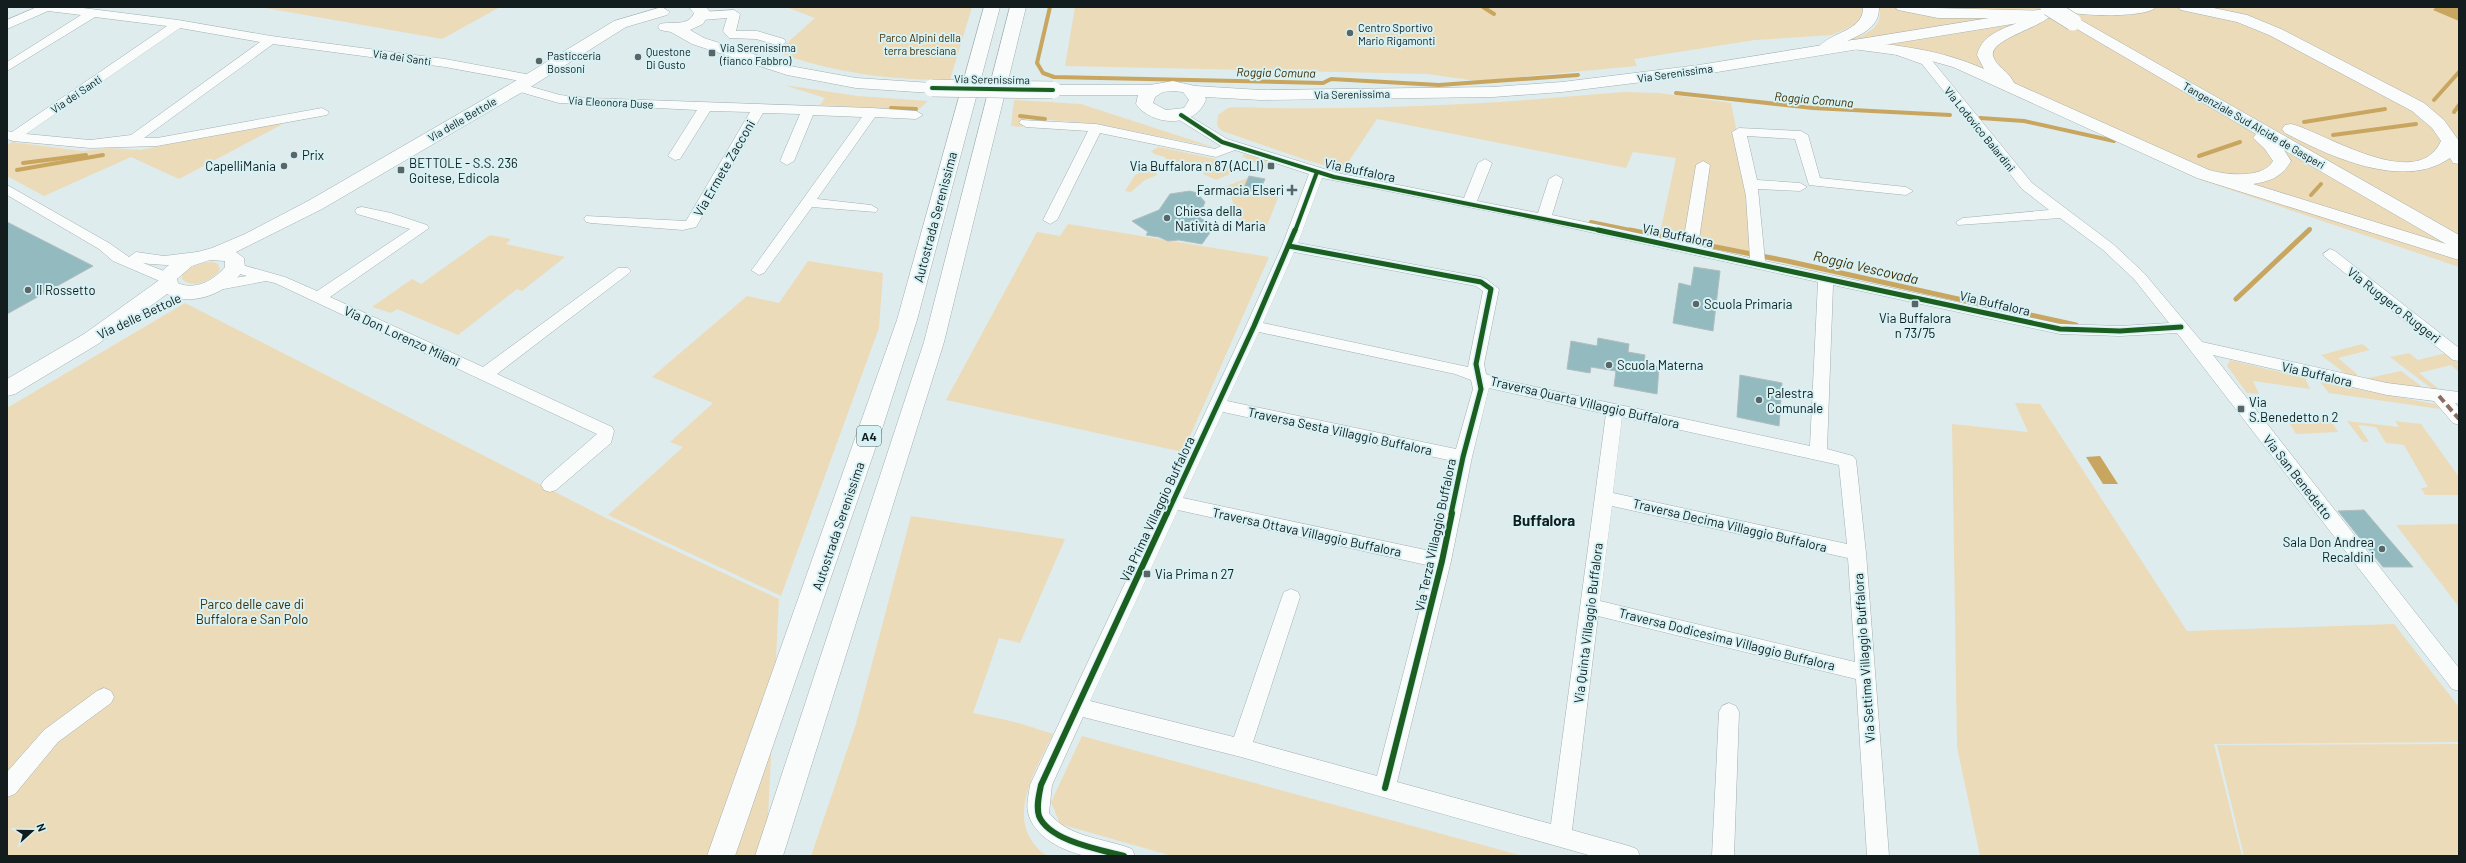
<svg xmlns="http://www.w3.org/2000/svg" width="2466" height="863" viewBox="0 0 2466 863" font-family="Barlow,sans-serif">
	<rect width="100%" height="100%" fill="#deecee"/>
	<g fill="#ecdbb9">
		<path d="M 260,7 L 500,7 L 442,39 Z"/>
		<path d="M 786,7 L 972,7 L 950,80 C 890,80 833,73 777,52 L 815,18 Z"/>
		<path d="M 1075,7 L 1867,7 L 1861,22 L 1832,35 L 1755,40 L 1634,59 L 1637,66 L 1477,81 L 1427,74 L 1065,66 Z"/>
		<path d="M 1876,7 L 2459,7 L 2459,267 L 2201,180 L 1973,75 L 1950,66 L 1847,41 C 1863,35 1882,30 1880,10 Z"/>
		<path d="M 784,85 L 858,96 L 928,101 L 917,111 L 820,105 L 825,98 Z"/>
		<path d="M 1624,92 L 1659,93 L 1731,103 L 1750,197 L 1752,252 L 1660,233 L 1676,158 L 1633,152 L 1626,168 L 1377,119 L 1343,170 L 1309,161 L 1231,134 L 1222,131 L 1217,126 L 1218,115 L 1228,108 L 1235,107 C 1324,110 1412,107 1501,102 C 1542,99 1583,95 1624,92 Z"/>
		<path d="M 1014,100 L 1081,104 L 1213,147 L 1097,124 L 1025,118 L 1022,127 L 1011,126 Z"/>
		<path d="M 281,122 L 281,125 L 179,179 L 131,157 L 44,196 L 7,176 L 7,145 L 12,142 L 82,151 L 108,148 L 140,150 Z"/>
		<path d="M 1159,147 L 1240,164 L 1235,172 L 1216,180 L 1203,174 L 1208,165 L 1193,162 L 1188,172 L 1174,172 L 1165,157 L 1154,154 L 1151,151 Z"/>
		<path d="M 1244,154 L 1270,162 L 1266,169 L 1242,156 Z"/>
		<path d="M 1152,166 L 1157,175 L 1145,180 L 1131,192 L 1125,191 L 1135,175 Z"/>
		<path d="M 1248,178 L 1242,194 L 1252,195 L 1254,191 L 1279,195 L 1265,231 L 1236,226 L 1242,209 L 1234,207 L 1230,193 L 1224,187 Z"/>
		<path d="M 1068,224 L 1269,257 L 1183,452 L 946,400 L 1037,232 L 1060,236 Z"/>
		<path d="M 490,235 L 511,239 L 506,244 L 565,257 L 522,291 L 517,289 L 458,335 L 397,309 L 391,313 L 372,307 L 412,279 L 421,284 Z"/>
		<path d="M 808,261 L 883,273 L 879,328 L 781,596 L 608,515 L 683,447 L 670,442 L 713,403 L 652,377 L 747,296 L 779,303 Z"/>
		<path d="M 213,262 L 218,264 L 220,270 C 213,280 192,290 182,279 L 182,276 C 189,266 201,262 213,262 Z"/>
		<path d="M 185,303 L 606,518 L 779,599 L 766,856 L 7,856 L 7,408 Z"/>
		<path d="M 2362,344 L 2370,350 L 2338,358 L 2358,375 L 2350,377 L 2321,355 Z"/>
		<path d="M 2409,353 L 2418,360 L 2446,353 L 2459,363 L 2459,372 L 2451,365 L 2419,373 L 2441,391 L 2435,391 L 2390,357 Z"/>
		<path d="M 2230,360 L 2305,378 L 2310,389 L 2253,381 L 2259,394 L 2247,393 L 2227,366 Z"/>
		<path d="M 2401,371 L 2425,389 L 2373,382 L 2368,378 Z"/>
		<path d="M 2320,382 L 2435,404 L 2440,409 L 2329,393 Z"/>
		<path d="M 2015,403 L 2040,404 L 2187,631 L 2394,624 L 2459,707 L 2459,742 L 2214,744 L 2242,856 L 1980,856 L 1957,747 L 1952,424 L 2028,432 Z"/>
		<path d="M 2284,414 L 2330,419 L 2338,432 L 2296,434 Z"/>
		<path d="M 2347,421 L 2399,427 L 2395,421 L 2421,424 L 2459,477 L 2459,495 L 2425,495 L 2421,488 L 2428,487 L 2404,445 L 2386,443 L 2376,427 L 2358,425 L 2369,442 L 2363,442 Z"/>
		<path d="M 911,516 L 1065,539 L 1020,643 L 999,638 L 973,713 L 1015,722 L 1053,734 C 1035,771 1001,824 1047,856 L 811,856 L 856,724 Z"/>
		<path d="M 2459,524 L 2459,607 L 2396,525 Z"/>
		<path d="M 1082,736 L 1523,856 L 1172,856 L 1060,824 L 1051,802 Z"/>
		<path d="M 2459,744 L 2459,856 L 2244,856 L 2217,745 Z"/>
	</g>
	<g fill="#c8a660">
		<path d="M 2436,7 L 2459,7 L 2459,21 L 2433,10 Z"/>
		<path d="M 2100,456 L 2118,484 L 2103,484 L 2086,457 Z"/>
	</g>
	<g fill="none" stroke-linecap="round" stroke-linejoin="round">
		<g stroke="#c8a660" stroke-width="4">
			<path d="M 1050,7 L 1037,63 L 1043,73 L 1054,77 L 1323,83 L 1331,79 L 1439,85 L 1578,75"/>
			<path d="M 1483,7 L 1494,14"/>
			<path d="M 1676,93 L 1813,108 L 1950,115"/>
			<path d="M 2434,100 L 2459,72"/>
			<path d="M 891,108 L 916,109"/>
			<path d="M 2454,112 L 2459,105"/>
			<path d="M 1020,116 L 1045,119"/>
			<path d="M 1980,118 L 2024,121 L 2114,141"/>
			<path d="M 2304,122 L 2385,109"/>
			<path d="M 2333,135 L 2416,124"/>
			<path d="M 2199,156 L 2240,142"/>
			<path d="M 23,163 L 86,155"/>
			<path d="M 17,170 L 103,155"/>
			<path d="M 2311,195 L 2321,184"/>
			<path d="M 1591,222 L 1635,231"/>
			<path d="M 2308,231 L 2310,229"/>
		</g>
		<g stroke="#c8a660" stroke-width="5">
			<path d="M 1630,230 L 1787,261 L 2076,325"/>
			<path d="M 2236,299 L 2309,230"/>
		</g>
	</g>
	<g fill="#93bbbf" stroke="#b1bcbe">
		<path d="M 1249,176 L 1265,179 L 1259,192 L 1243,190 Z"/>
		<path d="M 1190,191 L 1197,193 L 1205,202 L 1199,217 L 1214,227 L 1202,244 L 1179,240 L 1168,241 L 1159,237 L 1146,235 L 1148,232 L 1132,221 L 1159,210 L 1170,194 Z"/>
		<path d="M 7,222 L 93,266 L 7,314 Z"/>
		<path d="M 1694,267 L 1720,271 L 1713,331 L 1673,323 L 1679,283 L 1691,286 Z"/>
		<path d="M 1598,338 L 1629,344 L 1628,352 L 1645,355 L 1644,364 L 1659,367 L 1657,394 L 1614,386 L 1616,371 L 1591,367 L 1590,373 L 1567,369 L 1571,341 L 1597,346 Z"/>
		<path d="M 1740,375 L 1782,383 L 1779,426 L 1737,417 Z"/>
		<path d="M 2364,510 L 2381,530 L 2413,567 L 2383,567 L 2338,511 Z"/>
	</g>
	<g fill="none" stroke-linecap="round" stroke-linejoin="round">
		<g stroke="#a4afb0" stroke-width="1">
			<g id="minor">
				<path d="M 37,7 L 75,7 L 178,20 L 271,36 L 445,59 L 531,75 L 537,79 L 531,83 L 445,67 L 273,44 L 144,138 L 157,138 L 322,108 L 329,112 L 327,115 L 157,146 L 90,148 L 13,141 L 7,139 L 7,131 L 12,132 L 167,26 L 95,17 L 7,71 L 7,62 L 81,15 L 48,11 L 7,29 L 7,20 ZM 180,28 L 260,42 L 131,135 L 90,140 L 26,134 Z"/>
				<path d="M 734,10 L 740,14 L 736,31 L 757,31 L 784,39 L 786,42 L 780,46 L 756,39 L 729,38 L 723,31 L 727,18 L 702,20 L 696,16 L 702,12 Z"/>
				<path d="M 1895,46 L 1930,58 L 2032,183 L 2113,244 L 2144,273 L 2202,342 L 2387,383 L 2459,392 L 2459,404 L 2455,403 L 2459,408 L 2459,425 L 2453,423 L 2434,401 L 2387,395 L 2213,355 L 2459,668 L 2459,691 L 2452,689 L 2177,333 L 2120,336 L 2060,334 L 1833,285 L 1827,449 L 1853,456 L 1856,460 L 1866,553 L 1889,856 L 1867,856 L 1856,679 L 1598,616 L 1572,830 L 1629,846 L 1637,849 L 1640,856 L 1592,856 L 1241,757 L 1083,717 L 1052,785 L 1049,813 C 1069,838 1104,838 1132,849 L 1135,856 C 1120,856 1101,859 1086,856 C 1063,851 1033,837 1028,812 C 1026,803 1029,794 1030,785 L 1246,326 L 1282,246 L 1309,174 L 1235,150 L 1216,157 L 1100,133 L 1057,220 L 1050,224 L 1043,220 L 1088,131 L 1026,127 L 1019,123 L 1021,120 L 1096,124 L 1215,149 L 1221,146 L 1176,118 L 1174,115 L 1176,112 L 1181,111 L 1227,139 L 1337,173 L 1464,198 L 1478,163 L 1485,159 L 1492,163 L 1477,201 L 1538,213 L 1549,179 L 1556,175 L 1563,179 L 1552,215 L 1683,243 L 1696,165 L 1703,161 L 1710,165 L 1698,246 L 1750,258 L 1746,196 L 1732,132 L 1739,128 L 1801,131 L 1808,135 L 1820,178 L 1906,187 L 1913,191 L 1906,195 L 1809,185 L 1795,139 L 1747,136 L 1757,180 L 1800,183 L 1807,187 L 1800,191 L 1758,189 L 1765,261 L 2060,324 L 2120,326 L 2169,323 L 2134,279 L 2103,250 L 2060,218 L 1958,225 L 1956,222 L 1963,218 L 2049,210 L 2022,189 L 1922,64 L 1891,53 L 1889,50 ZM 1322,178 L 1544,222 L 1818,282 L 1810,446 L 1499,379 L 1486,374 L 1484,364 L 1499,289 L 1486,279 L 1481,277 L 1298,243 ZM 1294,252 L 1476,286 L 1483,291 L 1468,367 L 1263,323 ZM 1259,332 L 1455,374 L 1471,380 L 1473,389 L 1456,449 L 1227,401 ZM 1489,388 L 1606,414 L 1551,824 L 1397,782 L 1451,561 L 1472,457 ZM 1223,412 L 1453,461 L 1435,552 L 1183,498 ZM 1622,417 L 1839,465 L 1847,544 L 1613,493 ZM 1612,506 L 1848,558 L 1855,662 L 1600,601 ZM 1178,510 L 1431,566 L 1377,776 L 1253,742 L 1300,597 L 1298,592 L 1291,589 L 1284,592 L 1282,597 L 1234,737 L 1090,701 Z"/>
				<path d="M 518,83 L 560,95 L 587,98 L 872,108 L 916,111 L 923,115 L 916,119 L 875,117 L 817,199 L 871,205 L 878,209 L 876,212 L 812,207 L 764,273 L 759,275 L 751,270 L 754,267 L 862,117 L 813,115 L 794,161 L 787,165 L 780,161 L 800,114 L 763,113 L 696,227 L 683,230 L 591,223 L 586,222 L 584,219 L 586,216 L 686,221 L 750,112 L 710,111 L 680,159 L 675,160 L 668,156 L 697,110 L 559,103 L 513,90 L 512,87 L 513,84 Z"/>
				<path d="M 7,185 L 109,243 L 129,257 L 136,252 L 164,256 L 197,252 L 204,257 C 197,268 156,265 143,263 L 164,271 L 175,279 L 167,284 L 162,282 L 113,261 L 99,249 L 7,195 Z"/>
				<path d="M 362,207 L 391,213 L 427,225 L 429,228 L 330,297 L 483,367 L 618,268 L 628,268 L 631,271 L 628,274 L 497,374 L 612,427 L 614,431 L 611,443 L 556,490 L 550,492 L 544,490 L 541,485 L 544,480 L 597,434 L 275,283 L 266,281 L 213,291 L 205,286 L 213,281 L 247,276 L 230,271 L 227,268 L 230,265 L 235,263 L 285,277 L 317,291 L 410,229 L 357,214 L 355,211 L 357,208 Z"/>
				<path d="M 2330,249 L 2335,251 L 2459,348 L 2459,361 L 2453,360 L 2325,257 L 2323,254 Z"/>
				<path d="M 104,688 L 111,691 L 114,697 L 111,703 L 58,742 L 15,794 L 7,797 L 7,772 L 44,730 L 97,691 Z"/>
				<path d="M 1729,703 L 1736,706 L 1739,712 L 1734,856 L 1712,856 L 1719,712 L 1722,706 Z"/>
			</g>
		</g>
		<g stroke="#a4afb0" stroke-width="1">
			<g id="major">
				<path d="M 662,7 L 670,12 L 667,15 L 626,27 L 524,91 L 322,209 L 236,252 L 244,258 L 245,268 C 229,292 194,308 167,294 L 98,344 L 15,394 L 7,396 L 7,379 L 84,334 L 158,281 L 164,269 L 179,257 L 212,248 L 245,234 L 308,201 L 512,83 L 614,21 ZM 210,260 L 225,261 L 225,267 C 215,280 194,291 178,283 L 177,279 L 192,266 Z"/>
				<path d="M 689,7 L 706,7 L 710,12 L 703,24 L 690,30 L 704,38 L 790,66 L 856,78 L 932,83 L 938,84 L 940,88 L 938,92 L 932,93 L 856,88 L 787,75 L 692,44 L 671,32 L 660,30 L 658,27 L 660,24 C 671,21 689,27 694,13 Z"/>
				<path d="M 2057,7 L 2094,7 L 2086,12 L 1699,75 L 1562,92 L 1493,97 L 1261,100 L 1205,97 L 1206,99 C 1197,128 1152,127 1136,104 L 1138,95 L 1053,95 L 1047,94 L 1045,90 L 1047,86 L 1053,85 L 1150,85 L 1173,81 L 1195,86 L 1261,90 L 1493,87 L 1562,82 L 1699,65 ZM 1173,91 L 1183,92 L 1189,100 L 1184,108 L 1166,110 L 1153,103 L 1155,97 L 1163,92 Z"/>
			</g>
		</g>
		<g stroke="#a4afb0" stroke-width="1">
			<g id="highway">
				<path d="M 984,7 L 1000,7 L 917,320 L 882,429 L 735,856 L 707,856 L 897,320 Z"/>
				<path d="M 1010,7 L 1026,7 L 944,342 L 783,856 L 755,856 L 924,342 Z"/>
				<path d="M 1863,7 L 1879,7 C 1880,35 1847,36 1831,52 L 1819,52 L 1817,49 C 1830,31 1864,32 1863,7 Z"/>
				<path d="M 1895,7 L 2049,11 L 2052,14 C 2042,28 1989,39 1993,56 C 1996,67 2010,72 2014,83 L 2209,170 C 2226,175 2263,179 2273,161 L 2264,148 L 2253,138 L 2256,134 L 2065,22 L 2073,17 L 2079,19 L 2459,235 L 2459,260 L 2197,178 L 1953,67 L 1921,58 L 1845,48 L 1843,45 L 1851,40 C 1900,46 1939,49 1984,69 L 1977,55 C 1983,31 2009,28 2028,18 L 1938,18 L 1898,10 ZM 2284,150 L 2446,244 L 2253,184 C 2271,181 2282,177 2291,161 Z"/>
				<path d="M 2068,7 L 2156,7 C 2148,18 2082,16 2069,12 Z"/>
				<path d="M 2178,7 L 2209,7 L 2247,15 L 2281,29 L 2424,103 L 2444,120 L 2459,141 L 2459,164 L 2453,163 L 2450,158 C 2403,191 2329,156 2285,133 L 2282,129 L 2285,125 L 2291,124 C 2324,132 2417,194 2441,141 L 2432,128 L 2412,111 L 2269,35 L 2237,22 L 2181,10 Z"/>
			</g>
		</g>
		<use href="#minor" fill="#fafcfc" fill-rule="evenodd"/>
		<use href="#major" fill="#fafcfc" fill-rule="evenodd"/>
		<use href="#highway" fill="#fafcfc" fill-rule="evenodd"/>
		<g stroke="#a4afb0" stroke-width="18" stroke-linecap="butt">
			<path id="major-bridge" d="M 932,88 L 1053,90"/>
		</g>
		<g stroke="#a4afb0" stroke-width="18" stroke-linecap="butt">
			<path id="highway-bridge" d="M 2049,7 L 2073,22"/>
		</g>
		<use href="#major-bridge" stroke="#fafcfc" stroke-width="17"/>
		<use href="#highway-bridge" stroke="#fafcfc" stroke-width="17"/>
		<path stroke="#8d6e63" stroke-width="4" stroke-dasharray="8 4" stroke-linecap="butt" d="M 2439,396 L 2459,419"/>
		<g stroke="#d7f2f5" stroke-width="6">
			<g id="cycleway-far2">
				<path d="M 932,88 L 1053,90"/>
				<path d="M 1181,115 L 1222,142 L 1334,177 L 1603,231"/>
				<path d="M 1295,231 L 1317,172"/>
			</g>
		</g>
		<g stroke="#d7f2f5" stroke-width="8">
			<g id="cycleway-far1">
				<path d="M 1598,230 L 2060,329 L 2120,331 L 2181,327"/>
				<path d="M 1289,246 L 1481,282 L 1491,289 L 1476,364 L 1481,389 L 1463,457 L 1451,514"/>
				<path d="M 1167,514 L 1254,326 L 1295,230"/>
			</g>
		</g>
		<g stroke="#d7f2f5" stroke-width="8">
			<g id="cycleway">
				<path d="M 1385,788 L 1442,561 L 1452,513"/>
				<path d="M 1124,856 C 1101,850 1049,841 1039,816 C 1036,806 1039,795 1041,785 L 1167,513"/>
			</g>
		</g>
		<use href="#cycleway-far2" stroke="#1b5e20" stroke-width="4"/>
		<use href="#cycleway-far1" stroke="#1b5e20" stroke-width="5"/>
		<use href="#cycleway" stroke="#1b5e20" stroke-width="6"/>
	</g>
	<g fill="#5a6567" stroke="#d7f2f5" stroke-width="1.5">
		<circle cx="1350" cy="33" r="4"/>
		<rect x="708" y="49" width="8" height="8" rx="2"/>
		<circle cx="638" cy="57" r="4"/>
		<circle cx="539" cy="61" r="4"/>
		<circle cx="294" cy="155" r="4"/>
		<circle cx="284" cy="166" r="4"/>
		<rect x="1267" y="162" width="8" height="8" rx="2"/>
		<rect x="397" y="166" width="8" height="8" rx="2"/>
		<path d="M1290 184h4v4h4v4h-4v4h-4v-4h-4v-4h4z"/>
		<circle cx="1167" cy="218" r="4"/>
		<circle cx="28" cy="290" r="4"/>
		<circle cx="1696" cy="304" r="4"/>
		<rect x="1911" y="300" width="8" height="8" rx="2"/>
		<circle cx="1609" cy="365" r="4"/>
		<circle cx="1759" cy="400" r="4"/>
		<rect x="2237" y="405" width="8" height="8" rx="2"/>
		<circle cx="2382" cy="549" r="4"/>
		<rect x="1143" y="570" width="8" height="8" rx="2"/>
	</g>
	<g text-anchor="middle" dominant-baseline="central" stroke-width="4" stroke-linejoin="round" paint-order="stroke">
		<g font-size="11" fill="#131d1e" stroke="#d7f2f5" text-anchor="start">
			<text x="1358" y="27">Centro Sportivo<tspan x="1358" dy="13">Mario Rigamonti</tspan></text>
			<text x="720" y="47">Via Serenissima<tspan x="720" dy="13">(fianco Fabbro)</tspan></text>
			<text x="646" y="51">Questone<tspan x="646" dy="13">Di Gusto</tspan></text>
			<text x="547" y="55">Pasticceria<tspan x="547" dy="13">Bossoni</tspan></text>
		</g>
		<g font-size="11" fill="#422c02" stroke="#d7f2f5">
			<text x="920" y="37">Parco Alpini della<tspan x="920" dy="13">terra bresciana</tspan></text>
		</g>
		<g font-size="11" fill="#131d1e" stroke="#d7f2f5">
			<text transform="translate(402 57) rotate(8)">Via dei Santi</text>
			<text transform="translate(1675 73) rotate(-8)">Via Serenissima</text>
			<text transform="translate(992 79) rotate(1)">Via Serenissima</text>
			<text transform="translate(76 94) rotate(-34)">Via dei Santi</text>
			<text transform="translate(1352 94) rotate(-1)">Via Serenissima</text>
			<text transform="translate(611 102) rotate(3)">Via Eleonora Duse</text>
			<text transform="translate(462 119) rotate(-30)">Via delle Bettole</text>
			<text transform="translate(2254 125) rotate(30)">Tangenziale Sud Alcide de Gasperi</text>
			<text transform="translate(1980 129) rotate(51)">Via Lodovico Balardini</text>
		</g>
		<g font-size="12" font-style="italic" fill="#412b01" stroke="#d7f2f5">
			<text transform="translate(1276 72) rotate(1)">Roggia Comuna</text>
			<text transform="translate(1814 99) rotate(5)">Roggia Comuna</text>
		</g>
		<rect fill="#d7f2f5" stroke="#4e5d5e" stroke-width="1" x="857" y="426" width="24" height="20" rx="3"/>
		<g font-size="12" font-weight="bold" fill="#131d1e">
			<text x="869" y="436">A4</text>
		</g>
		<g font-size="13" fill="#131d1e" stroke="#d7f2f5" text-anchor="start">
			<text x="302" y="155">Prix</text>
			<text x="409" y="163">BETTOLE - S.S. 236<tspan x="409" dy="15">Goitese, Edicola</tspan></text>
			<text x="276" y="166" text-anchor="end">CapelliMania</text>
			<text x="1263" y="166" text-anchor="end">Via Buffalora n 87 (ACLI)</text>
			<text x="1284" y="190" text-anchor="end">Farmacia Elseri</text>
			<text x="1175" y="211">Chiesa della<tspan x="1175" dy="15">Natività di Maria</tspan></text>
			<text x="36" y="290">Il Rossetto</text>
			<text x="1704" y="304">Scuola Primaria</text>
			<text x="1915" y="318" text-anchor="middle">Via Buffalora<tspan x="1915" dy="15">n 73/75</tspan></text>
			<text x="1617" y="365">Scuola Materna</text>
			<text x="1767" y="393">Palestra<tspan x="1767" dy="15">Comunale</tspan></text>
			<text x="2249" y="402">Via<tspan x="2249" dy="15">S.Benedetto n 2</tspan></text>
			<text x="2374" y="542" text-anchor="end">Sala Don Andrea<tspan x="2374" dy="15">Recaldini</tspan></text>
			<text x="1155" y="574">Via Prima n 27</text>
		</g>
		<g font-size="13" fill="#131d1e" stroke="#d7f2f5">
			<text transform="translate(724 168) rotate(-60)">Via Ermete Zacconi</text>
			<text transform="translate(1360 170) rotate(12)">Via Buffalora</text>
			<text transform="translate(935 217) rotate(-75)">Autostrada Serenissima</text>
			<text transform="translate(1678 235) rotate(12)">Via Buffalora</text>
			<text transform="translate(1995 303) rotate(13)">Via Buffalora</text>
			<text transform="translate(2394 305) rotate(38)">Via Ruggero Ruggeri</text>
			<text transform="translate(139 316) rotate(-25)">Via delle Bettole</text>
			<text transform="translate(402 336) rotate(25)">Via Don Lorenzo Milani</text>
			<text transform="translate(2317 374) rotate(13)">Via Buffalora</text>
			<text transform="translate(1585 402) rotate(13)">Traversa Quarta Villaggio Buffalora</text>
			<text transform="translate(1340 431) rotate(12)">Traversa Sesta Villaggio Buffalora</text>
			<text transform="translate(2298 477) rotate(52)">Via San Benedetto</text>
			<text transform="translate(1157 509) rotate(-65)">Via Prima Villaggio Buffalora</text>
			<text transform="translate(1730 525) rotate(13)">Traversa Decima Villaggio Buffalora</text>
			<text transform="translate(838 526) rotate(-71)">Autostrada Serenissima</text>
			<text transform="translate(1307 532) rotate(12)">Traversa Ottava Villaggio Buffalora</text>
			<text transform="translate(1435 535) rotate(-78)">Via Terza Villaggio Buffalora</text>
			<text transform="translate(1588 623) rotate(-83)">Via Quinta Villaggio Buffalora</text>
			<text transform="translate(1727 639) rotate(14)">Traversa Dodicesima Villaggio Buffalora</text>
			<text transform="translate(1864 658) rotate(-94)">Via Settima Villaggio Buffalora</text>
		</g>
		<g font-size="13" fill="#422c02" stroke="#d7f2f5">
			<text x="252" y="604">Parco delle cave di<tspan x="252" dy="15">Buffalora e San Polo</tspan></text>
		</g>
		<g font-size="14" font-style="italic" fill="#412b01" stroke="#d7f2f5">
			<text transform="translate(1866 267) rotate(13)">Roggia Vescovada</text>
		</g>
		<g font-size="15" font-weight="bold" fill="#131d1e" stroke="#d7f2f5">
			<text x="1544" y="520">Buffalora</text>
		</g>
	</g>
	<rect width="2466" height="863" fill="none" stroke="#131d1e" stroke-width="16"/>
	<g transform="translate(32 831) rotate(69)" stroke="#d7f2f5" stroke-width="3" paint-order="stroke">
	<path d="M0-3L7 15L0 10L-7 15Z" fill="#131d1e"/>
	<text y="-6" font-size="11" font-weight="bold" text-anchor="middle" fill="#131d1e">N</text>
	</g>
</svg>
